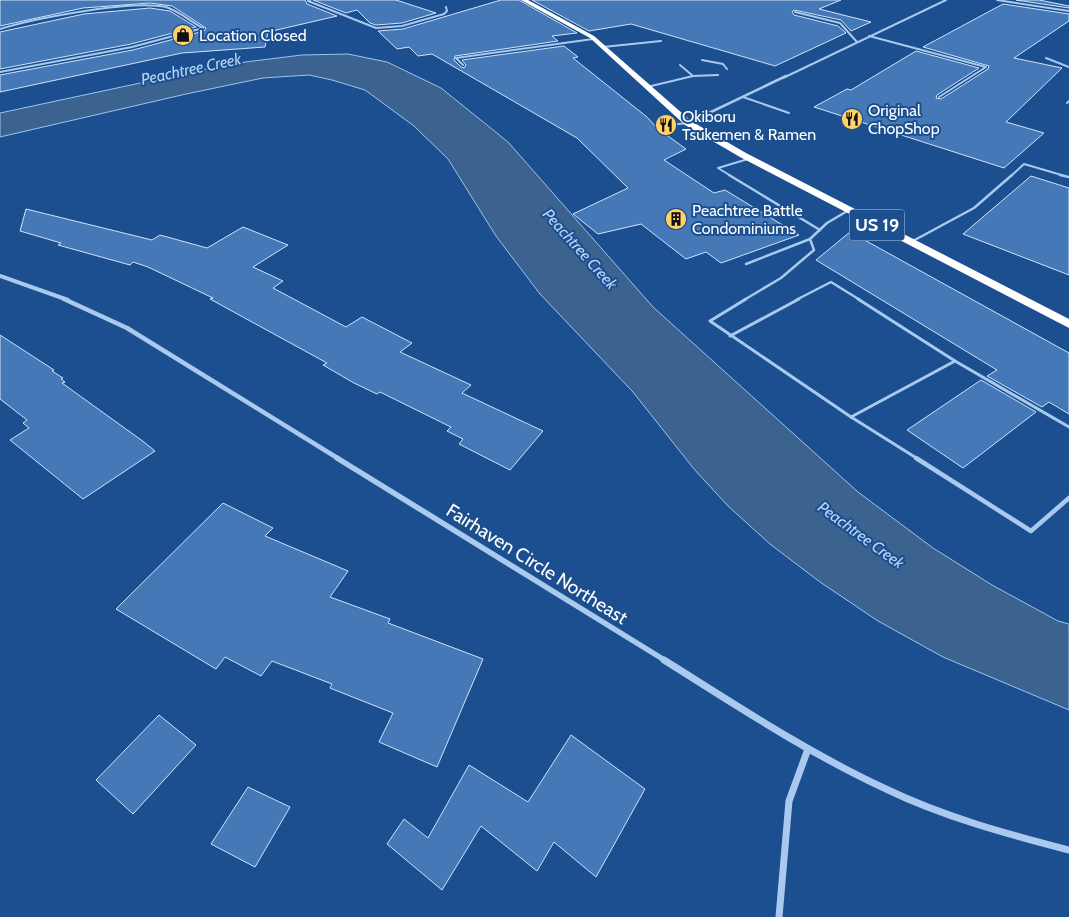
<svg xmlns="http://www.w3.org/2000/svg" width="1069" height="917" viewBox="0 0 1069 917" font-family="Cabin,sans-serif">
	<rect width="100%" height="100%" fill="#1b4f8f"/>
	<path fill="#3c6290" stroke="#9cc4f0" d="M 348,54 L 387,62 L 441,88 L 508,142 L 653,307 L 858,492 L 933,548 L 992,585 L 1058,621 L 1069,624 L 1069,710 L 943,657 L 878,621 L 820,582 L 770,544 L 728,506 L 694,469 L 633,392 L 540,294 L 496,236 L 448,159 L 414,126 L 365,90 L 332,80 L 309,75 L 263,78 L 186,94 L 0,137 L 0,113 L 229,64 L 302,55 Z"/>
	<g fill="#4478b7" stroke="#cfe3fa">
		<path d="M 0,0 L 305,0 L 307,4 L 337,16 L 268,32 L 265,47 L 182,53 L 0,92 L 0,75 L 133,50 L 204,31 L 206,28 L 172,6 L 150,3 L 83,8 L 0,26 Z"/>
		<path d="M 313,0 L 396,0 L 436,13 L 402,23 L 376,25 L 370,23 L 357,10 L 346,13 Z"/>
		<path d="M 501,0 L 519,0 L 577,33 L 552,36 L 558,41 L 455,56 L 454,60 L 461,67 L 464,68 L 466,65 L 462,60 L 564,46 L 578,57 L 573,58 L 647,117 L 657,128 L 686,149 L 664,160 L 714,193 L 725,190 L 799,235 L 721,263 L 706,252 L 686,259 L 641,224 L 598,234 L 573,214 L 628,188 L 577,138 L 432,54 L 418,56 L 409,47 L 397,49 L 378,31 L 403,29 Z"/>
		<path d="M 532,0 L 841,0 L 819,9 L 871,22 L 851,31 L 841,20 L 794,10 L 792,12 L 794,15 L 838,26 L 846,33 L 775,66 L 631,24 L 589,31 Z"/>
		<path d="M 1016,0 L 1039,0 L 1069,6 L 1069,8 Z"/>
		<path d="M 1003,4 L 1069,14 L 1069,21 L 1014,58 L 1062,68 L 1006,122 L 1044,133 L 1004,168 L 814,107 L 847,89 L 851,90 L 916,51 L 979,68 L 937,95 L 936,98 L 941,99 L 988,69 L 989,66 L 923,47 Z"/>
		<path d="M 150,8 L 170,11 L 196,27 L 131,44 L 0,69 L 0,32 L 84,14 Z"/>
		<path d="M 1031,176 L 1069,188 L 1069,275 L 963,234 Z"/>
		<path d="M 26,209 L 152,240 L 160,235 L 207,248 L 243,227 L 288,245 L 253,267 L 283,281 L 273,288 L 346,327 L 362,317 L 412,343 L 400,352 L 471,385 L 462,393 L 543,431 L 510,470 L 459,444 L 463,439 L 447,431 L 451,427 L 380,392 L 377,394 L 354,383 L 323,365 L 327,363 L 210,299 L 213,298 L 148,267 L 133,262 L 130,265 L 58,245 L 61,243 L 20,231 Z"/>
		<path d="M 850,232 L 1069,353 L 1069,414 L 1049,402 L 1042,407 L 987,376 L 997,370 L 816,260 Z"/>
		<path d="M 0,335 L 54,370 L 52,371 L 63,378 L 61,379 L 65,382 L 62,383 L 144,442 L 155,451 L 83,499 L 10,440 L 29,428 L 23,423 L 27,420 L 0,399 Z"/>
		<path d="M 981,380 L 1036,412 L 963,468 L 907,430 Z"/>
		<path d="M 223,503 L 273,528 L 265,536 L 348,571 L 330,597 L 390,619 L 388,623 L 483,659 L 437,767 L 379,742 L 393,713 L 330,688 L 332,684 L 272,661 L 261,676 L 225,657 L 216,669 L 116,609 Z"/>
		<path d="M 159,715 L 196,745 L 133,814 L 96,780 Z"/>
		<path d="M 571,735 L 645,789 L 596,877 L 554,842 L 537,871 L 481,826 L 442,890 L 387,844 L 404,819 L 428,838 L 469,765 L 528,802 Z"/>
		<path d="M 248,787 L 290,807 L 255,867 L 211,844 Z"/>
	</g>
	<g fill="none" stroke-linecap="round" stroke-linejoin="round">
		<g stroke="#a9c9ee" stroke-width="2">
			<path d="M 310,0 L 308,1 L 376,28 L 402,26 L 444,14 L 447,11 L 446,7"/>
			<path d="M 997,0 L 1069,11"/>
			<path d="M 795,12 L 840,23 L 857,42"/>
			<path d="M 869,36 L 986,67 L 939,97"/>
			<path d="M 603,47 L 661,41"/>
			<path d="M 1046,58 L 1069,67"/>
			<path d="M 702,60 L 723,64 L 727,69"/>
			<path d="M 463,65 L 456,58 L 593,39"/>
			<path d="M 680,65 L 693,76"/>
			<path d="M 647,87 L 693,76 L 718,75"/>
			<path d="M 743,97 L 789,113"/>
			<path d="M 1067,103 L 1069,101"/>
			<path d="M 659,126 L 688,123"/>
			<path d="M 731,176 L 718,168 L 748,159"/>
			<path d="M 1011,176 L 1024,164 L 1065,176"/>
		</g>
		<g stroke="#a9c9ee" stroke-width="2.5">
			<path d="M 729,175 L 820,230"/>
			<path d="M 1060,175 L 1069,177"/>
			<path d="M 911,242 L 974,208 L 1012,175"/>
			<path d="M 746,264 L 810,239 L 827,223 L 849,210"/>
			<path d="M 744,300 L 781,278 L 814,250 L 810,239"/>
			<path d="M 796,300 L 831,282 L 860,300"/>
		</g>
		<g stroke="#a9c9ee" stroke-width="3">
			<path d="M 746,299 L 710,321 L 851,417 L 955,361"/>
			<path d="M 858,299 L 955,361 L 1069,427"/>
			<path d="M 730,336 L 799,299"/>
			<path d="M 851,417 L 918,459"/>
		</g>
		<path stroke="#a9c9ee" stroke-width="4.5" d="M 916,458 L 1031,531 L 1069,498"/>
		<g stroke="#a9c9ee" stroke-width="2">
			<path d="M 0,29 C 36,18 131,0 166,7 C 179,11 191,22 203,28 L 132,47 L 0,72"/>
			<path d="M 783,78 L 946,0"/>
		</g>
		<path stroke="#a9c9ee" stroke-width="2.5" d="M 688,123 L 786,76"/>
		<path stroke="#a9c9ee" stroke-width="4" d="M 0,276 L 68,300"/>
		<path stroke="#a9c9ee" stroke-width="4.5" d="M 64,299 L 127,328 L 339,459"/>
		<path stroke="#a9c9ee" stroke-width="5.5" d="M 337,458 L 666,661"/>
		<g stroke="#a9c9ee" stroke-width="7">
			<path d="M 664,660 C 736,705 808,753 886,789 C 944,817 1007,834 1069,850"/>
			<path d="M 779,917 L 789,801 L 808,749"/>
		</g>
		<path fill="#fff" fill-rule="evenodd" d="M 521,0 L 528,0 L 594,36 L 691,121 L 746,153 L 1069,319 L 1069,328 L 740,157 L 685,125 L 590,38 Z"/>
	</g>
	<defs>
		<g id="shop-disc" transform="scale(1.125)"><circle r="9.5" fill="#ffd166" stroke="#1b4f8f"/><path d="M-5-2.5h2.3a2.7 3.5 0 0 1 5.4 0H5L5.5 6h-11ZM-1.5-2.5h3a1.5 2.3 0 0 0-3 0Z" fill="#111"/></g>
		<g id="restaurant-disc" transform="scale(1.125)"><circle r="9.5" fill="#ffd166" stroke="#1b4f8f"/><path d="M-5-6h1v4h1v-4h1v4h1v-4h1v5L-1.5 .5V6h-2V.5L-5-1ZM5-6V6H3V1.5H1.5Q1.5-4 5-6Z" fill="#111"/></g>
		<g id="building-disc" transform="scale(1.125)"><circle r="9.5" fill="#ffd166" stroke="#1b4f8f"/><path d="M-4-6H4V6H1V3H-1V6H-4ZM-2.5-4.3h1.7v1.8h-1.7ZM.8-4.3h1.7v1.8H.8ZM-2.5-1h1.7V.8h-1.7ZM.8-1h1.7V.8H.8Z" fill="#111"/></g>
	</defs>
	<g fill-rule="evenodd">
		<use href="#shop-disc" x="183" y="35"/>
		<use href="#restaurant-disc" x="852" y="119"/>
		<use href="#restaurant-disc" x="666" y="125"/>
		<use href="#building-disc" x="676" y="219"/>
	</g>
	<g text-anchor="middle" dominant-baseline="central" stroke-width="4" stroke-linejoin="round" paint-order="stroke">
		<g font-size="16" fill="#fff" stroke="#1b4f8f" text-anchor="start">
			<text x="199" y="35">Location Closed</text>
			<text x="868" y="110">Original<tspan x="868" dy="18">ChopShop</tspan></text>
			<text x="682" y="116">Okiboru<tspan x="682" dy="18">Tsukemen &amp; Ramen</tspan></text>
			<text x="692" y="210">Peachtree Battle<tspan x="692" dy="18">Condominiums</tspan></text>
		</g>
		<g font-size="16" font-style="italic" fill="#b5d3f5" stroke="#1b4f8f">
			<text transform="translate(191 69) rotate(-12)">Peachtree Creek</text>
			<text transform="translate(580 249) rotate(48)">Peachtree Creek</text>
			<text transform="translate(861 535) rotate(36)">Peachtree Creek</text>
		</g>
		<rect fill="#1b4f8f" stroke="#bbcadd" stroke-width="1" x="849.5" y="209.5" width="55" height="31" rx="4"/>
		<g font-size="18" font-weight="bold" fill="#fff">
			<text x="877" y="225">US 19</text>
		</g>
		<g font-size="19" fill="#fff" stroke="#1b4f8f">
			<text transform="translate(537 564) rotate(32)">Fairhaven Circle Northeast</text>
		</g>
	</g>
</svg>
